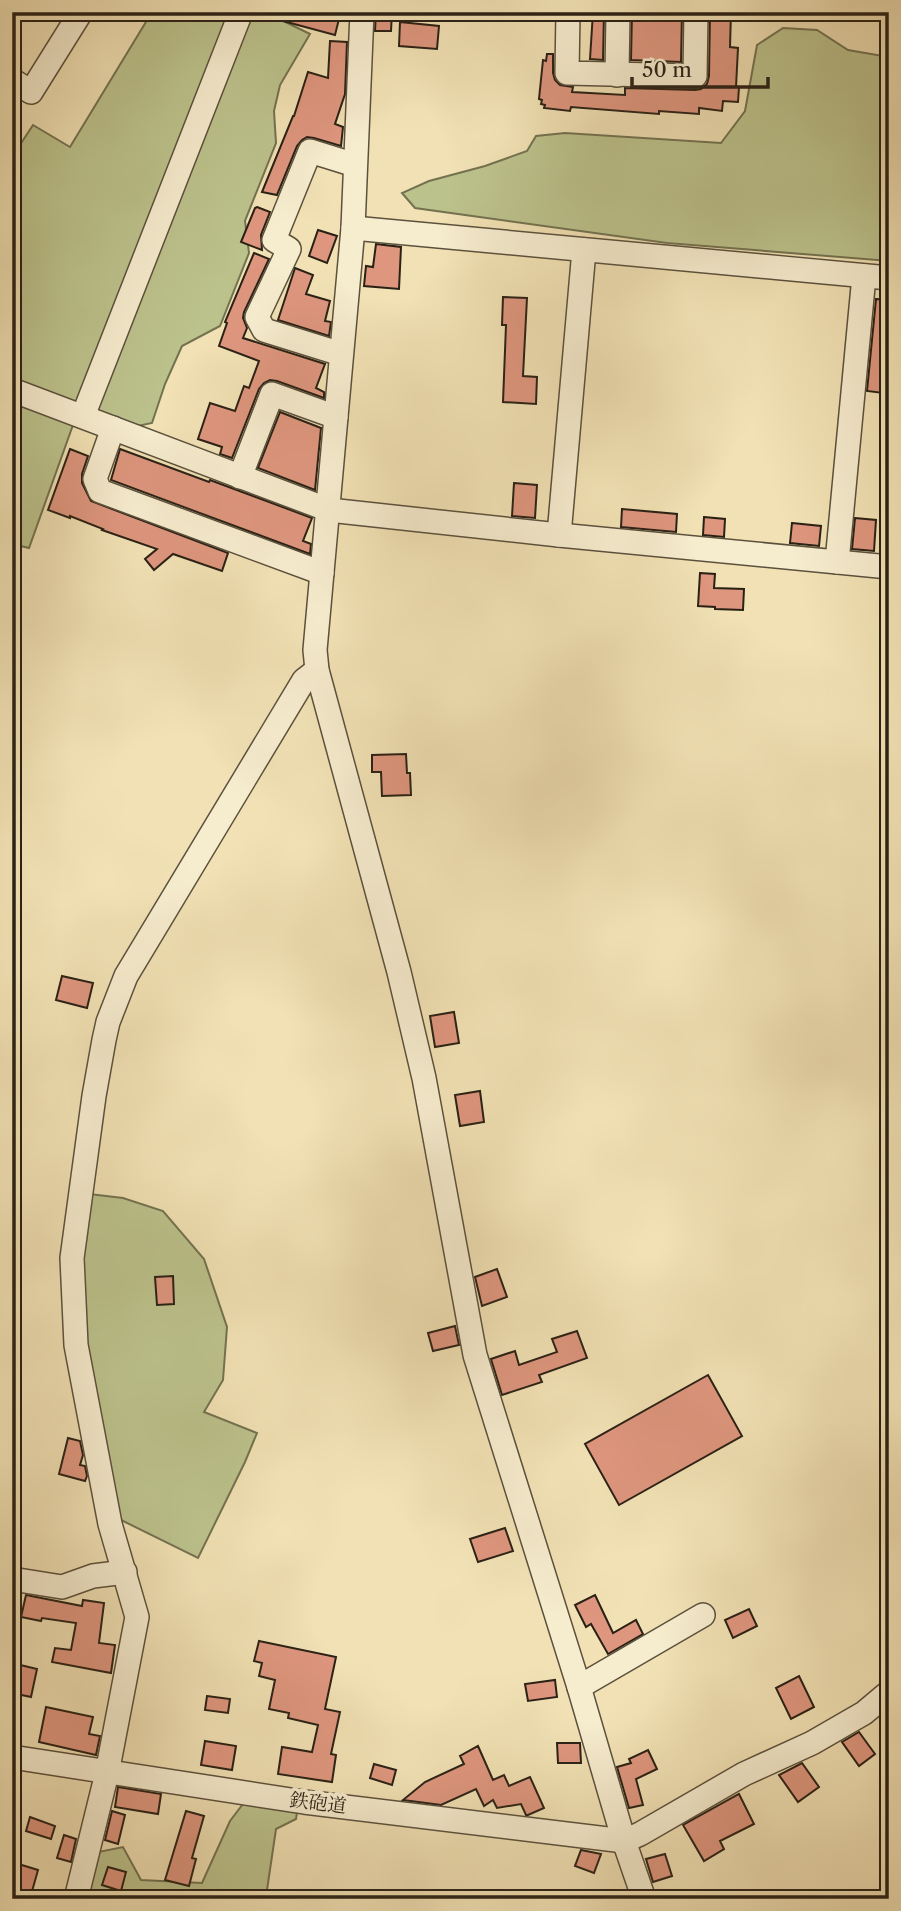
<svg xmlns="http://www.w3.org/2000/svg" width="901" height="1911" viewBox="0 0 901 1911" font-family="'Libre Caslon Text','Noto Serif JP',serif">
	<rect width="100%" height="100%" fill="#f1e1b4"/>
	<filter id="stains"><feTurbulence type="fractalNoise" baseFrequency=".00286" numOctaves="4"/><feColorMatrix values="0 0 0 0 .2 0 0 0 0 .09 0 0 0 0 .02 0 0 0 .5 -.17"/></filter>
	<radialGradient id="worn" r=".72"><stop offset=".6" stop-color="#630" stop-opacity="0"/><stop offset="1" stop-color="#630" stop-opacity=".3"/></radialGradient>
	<g fill="#bcc28c" stroke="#737250" stroke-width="2">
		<path d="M 152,12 L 265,12 L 310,34 L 280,85 L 274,111 L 276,143 L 245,221 L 249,253 L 220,326 L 182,346 L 165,384 L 152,423 L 133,427 L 73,425 L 29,548 L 12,544 L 12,157 L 33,125 L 70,147 Z"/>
		<path d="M 783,28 L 817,30 L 848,50 L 889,57 L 889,261 L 667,243 L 415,208 L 402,193 L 429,181 L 485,166 L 527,151 L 536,136 L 565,133 L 721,143 L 745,111 L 757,45 Z"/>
		<path d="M 89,1194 L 123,1198 L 163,1211 L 204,1259 L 227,1327 L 223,1380 L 204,1412 L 257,1433 L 245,1462 L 198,1558 L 119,1519 L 89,1368 L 80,1259 Z"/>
		<path d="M 246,1800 L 298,1806 L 296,1819 L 276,1829 L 267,1890 L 263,1899 L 85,1899 L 98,1852 L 123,1847 L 141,1880 L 202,1883 L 230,1821 Z"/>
	</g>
	<g fill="#de967e" stroke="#2a2115" stroke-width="2">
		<path d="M 269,12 L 311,12 L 339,19 L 335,35 L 268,17 Z"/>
		<path d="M 376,12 L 392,12 L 391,31 L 375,31 Z"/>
		<path d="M 593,12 L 604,12 L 603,60 L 590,59 Z"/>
		<path d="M 632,12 L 682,12 L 681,62 L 631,60 Z"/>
		<path d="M 710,12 L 731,12 L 730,47 L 738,48 L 736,87 L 739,87 L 738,102 L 723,101 L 722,111 L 699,108 L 699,114 L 659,111 L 659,114 L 571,107 L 570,111 L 544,108 L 545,105 L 541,104 L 542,100 L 539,99 L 543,60 L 546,61 L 547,54 L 553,54 L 553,73 L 555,80 L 560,85 L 573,87 L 572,92 L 625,95 L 625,88 L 695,90 L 701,89 L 707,84 L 709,76 Z"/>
		<path d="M 400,22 L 439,26 L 437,49 L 399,46 Z"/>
		<path d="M 330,41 L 347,42 L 345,94 L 335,124 L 343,127 L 341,146 L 314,138 L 307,137 L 302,140 L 297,146 L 277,195 L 262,192 L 293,116 L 294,116 L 308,72 L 328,78 Z"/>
		<path d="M 257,207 L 270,212 L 261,235 L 262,250 L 241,242 L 255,208 Z"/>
		<path d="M 318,230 L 337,236 L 327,263 L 309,256 Z"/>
		<path d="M 376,244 L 401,247 L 399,289 L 364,286 L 366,266 L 373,267 Z"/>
		<path d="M 254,253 L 269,259 L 244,312 L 243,318 L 247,328 L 243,338 L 325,364 L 316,388 L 324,392 L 324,398 L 277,381 L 270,380 L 264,383 L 259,389 L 232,458 L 220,454 L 222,447 L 198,439 L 210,403 L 235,411 L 244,386 L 249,388 L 259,361 L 219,346 L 227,323 L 225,322 Z"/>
		<path d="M 295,268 L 313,275 L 306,294 L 330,301 L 325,321 L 331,322 L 329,336 L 278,320 Z"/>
		<path d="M 503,297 L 527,298 L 523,376 L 537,377 L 536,404 L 503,402 L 506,325 L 502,325 Z"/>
		<path d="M 876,299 L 889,300 L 889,341 L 883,393 L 867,391 Z"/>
		<path d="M 280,412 L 321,428 L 315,490 L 258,468 Z"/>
		<path d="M 70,449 L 88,456 L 82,474 L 82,483 L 91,501 L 228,553 L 222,571 L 173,554 L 154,570 L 145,559 L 157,549 L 102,530 L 103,529 L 70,516 L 70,518 L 48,510 Z"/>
		<path d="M 120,449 L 209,482 L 210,480 L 312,518 L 303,541 L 311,544 L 310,554 L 111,480 Z"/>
		<path d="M 514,483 L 537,485 L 535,518 L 512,516 Z"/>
		<path d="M 622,509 L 677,514 L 676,532 L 621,527 Z"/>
		<path d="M 704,517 L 725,519 L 724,537 L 703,535 Z"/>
		<path d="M 855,518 L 876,520 L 874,551 L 852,549 Z"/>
		<path d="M 792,523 L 821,526 L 819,546 L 790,543 Z"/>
		<path d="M 700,573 L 715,574 L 714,588 L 744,589 L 743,610 L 715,609 L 715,607 L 698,606 Z"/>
		<path d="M 406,754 L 407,773 L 410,773 L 411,795 L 382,796 L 381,772 L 372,772 L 372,755 Z"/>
		<path d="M 62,976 L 93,983 L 87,1008 L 56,1000 Z"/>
		<path d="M 454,1012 L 459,1043 L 435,1047 L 430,1016 Z"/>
		<path d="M 480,1091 L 484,1122 L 460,1126 L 455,1095 Z"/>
		<path d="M 497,1269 L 507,1297 L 482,1306 L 475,1277 Z"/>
		<path d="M 173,1276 L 174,1304 L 157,1305 L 155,1277 Z"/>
		<path d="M 455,1326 L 459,1345 L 433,1351 L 428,1333 Z"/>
		<path d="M 577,1331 L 587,1358 L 539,1375 L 542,1382 L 502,1395 L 491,1359 L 515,1351 L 519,1365 L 557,1352 L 552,1339 Z"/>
		<path d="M 708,1375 L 742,1436 L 619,1505 L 585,1444 Z"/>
		<path d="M 68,1438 L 80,1441 L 83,1455 L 80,1465 L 85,1466 L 87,1476 L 85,1481 L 59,1474 Z"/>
		<path d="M 505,1528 L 513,1551 L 478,1562 L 470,1539 Z"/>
		<path d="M 26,1595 L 82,1606 L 83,1600 L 104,1603 L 99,1643 L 115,1645 L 111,1673 L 52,1662 L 55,1648 L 71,1650 L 76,1623 L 42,1618 L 41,1621 L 21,1617 Z"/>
		<path d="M 595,1595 L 613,1633 L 636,1620 L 643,1634 L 608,1654 L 591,1624 L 586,1627 L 575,1605 Z"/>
		<path d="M 749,1609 L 757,1626 L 733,1638 L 725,1620 Z"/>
		<path d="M 259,1641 L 336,1657 L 325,1709 L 340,1712 L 331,1754 L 336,1755 L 332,1782 L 278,1774 L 282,1747 L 312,1752 L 318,1725 L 288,1718 L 289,1713 L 269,1709 L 275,1680 L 259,1676 L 262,1663 L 254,1661 Z"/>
		<path d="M 12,1663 L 37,1669 L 31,1697 L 12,1693 Z"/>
		<path d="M 799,1676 L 814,1707 L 791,1719 L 776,1688 Z"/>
		<path d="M 555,1680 L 557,1697 L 528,1701 L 525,1684 Z"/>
		<path d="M 207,1696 L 230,1699 L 228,1713 L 205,1710 Z"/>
		<path d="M 46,1707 L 93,1717 L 89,1734 L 100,1736 L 96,1755 L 39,1742 Z"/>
		<path d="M 859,1732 L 875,1754 L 859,1766 L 842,1742 Z"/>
		<path d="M 205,1741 L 236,1746 L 232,1770 L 201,1765 Z"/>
		<path d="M 557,1743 L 580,1743 L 581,1763 L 558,1763 Z"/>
		<path d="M 478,1746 L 493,1780 L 504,1775 L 509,1786 L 530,1777 L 544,1808 L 528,1815 L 526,1815 L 521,1804 L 497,1808 L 493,1800 L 484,1806 L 476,1789 L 441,1805 L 403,1800 L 425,1782 L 464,1764 L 460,1756 Z"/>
		<path d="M 648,1750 L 657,1769 L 636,1779 L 643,1805 L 629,1808 L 617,1767 L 631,1763 L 629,1759 Z"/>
		<path d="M 802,1763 L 819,1787 L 798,1802 L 779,1775 Z"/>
		<path d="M 374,1764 L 396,1770 L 392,1785 L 370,1778 Z"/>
		<path d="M 118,1787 L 161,1794 L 158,1814 L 115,1807 Z"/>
		<path d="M 739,1794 L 754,1824 L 720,1841 L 724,1849 L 704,1861 L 683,1825 Z"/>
		<path d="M 112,1811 L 125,1815 L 118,1844 L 105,1840 Z"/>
		<path d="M 186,1811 L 204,1816 L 192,1858 L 196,1859 L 189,1886 L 165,1880 Z"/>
		<path d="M 30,1817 L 55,1826 L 51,1839 L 26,1831 Z"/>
		<path d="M 64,1835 L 76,1839 L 71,1862 L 57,1858 Z"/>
		<path d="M 581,1850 L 601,1854 L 594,1873 L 575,1866 Z"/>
		<path d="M 665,1854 L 672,1876 L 653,1882 L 646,1859 Z"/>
		<path d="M 12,1862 L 38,1870 L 31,1895 L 12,1889 Z"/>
		<path d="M 108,1867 L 126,1872 L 121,1891 L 102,1885 Z"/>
	</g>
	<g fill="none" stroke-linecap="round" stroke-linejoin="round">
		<g stroke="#5c513d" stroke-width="26">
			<g id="minor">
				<path d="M 362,12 L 353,228 L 315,650 L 317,670 L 399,972 L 424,1078 L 475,1355 L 579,1687 L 624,1841 L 644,1899"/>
				<path d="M 568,12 L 567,73 L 695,76 L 696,12"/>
				<path d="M 617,75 L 618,12"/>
				<path d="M 12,80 L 31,92 L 81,12"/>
				<path d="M 353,228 L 889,278"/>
				<path d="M 341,354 L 264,330 L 257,317 L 289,249 L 274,240 L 310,151 L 355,165"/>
				<path d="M 12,390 L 329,510 L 559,535 L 889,567"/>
				<path d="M 83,416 L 241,12"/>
				<path d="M 113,428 L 95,479 L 100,491 L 322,573"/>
				<path d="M 240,477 L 272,394 L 336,417"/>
				<path d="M 559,535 L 584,250"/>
				<path d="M 837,562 L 864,276"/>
				<path d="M 12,1579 L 62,1587 L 93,1576 L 125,1572"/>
				<path d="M 579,1687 L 703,1615"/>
				<path d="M 12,1757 L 304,1802 L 624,1841"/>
				<path d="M 624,1841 L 640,1834 L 744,1774 L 812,1743 L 864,1713 L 889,1692"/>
				<path d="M 76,1899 L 107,1773 L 137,1617 L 110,1524 L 76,1345 L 72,1258 L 94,1096 L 104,1040 L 108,1022 L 126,976 L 304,680 L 317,670"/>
			</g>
		</g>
		<use href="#minor" stroke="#f6ecce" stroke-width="23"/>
	</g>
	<g text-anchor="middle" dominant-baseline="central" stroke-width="7" stroke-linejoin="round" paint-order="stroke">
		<g font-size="19" fill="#2a2115" stroke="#f6ecce">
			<text transform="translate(318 1803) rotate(7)">鉄砲道</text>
		</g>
	</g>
	<rect width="901" height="1911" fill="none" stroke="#f1e1b4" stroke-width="42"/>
	<rect x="14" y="14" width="873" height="1883" fill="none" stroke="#2a2115" stroke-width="3.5"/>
	<rect x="21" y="21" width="859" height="1869" fill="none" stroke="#2a2115" stroke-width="2"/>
	<path d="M632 77v10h136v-10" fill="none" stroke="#2a2115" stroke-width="3.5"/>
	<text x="642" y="77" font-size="21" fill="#2a2115" stroke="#f6ecce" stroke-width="5" paint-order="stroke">50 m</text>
	<rect width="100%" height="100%" filter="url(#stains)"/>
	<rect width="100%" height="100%" fill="url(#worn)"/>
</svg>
